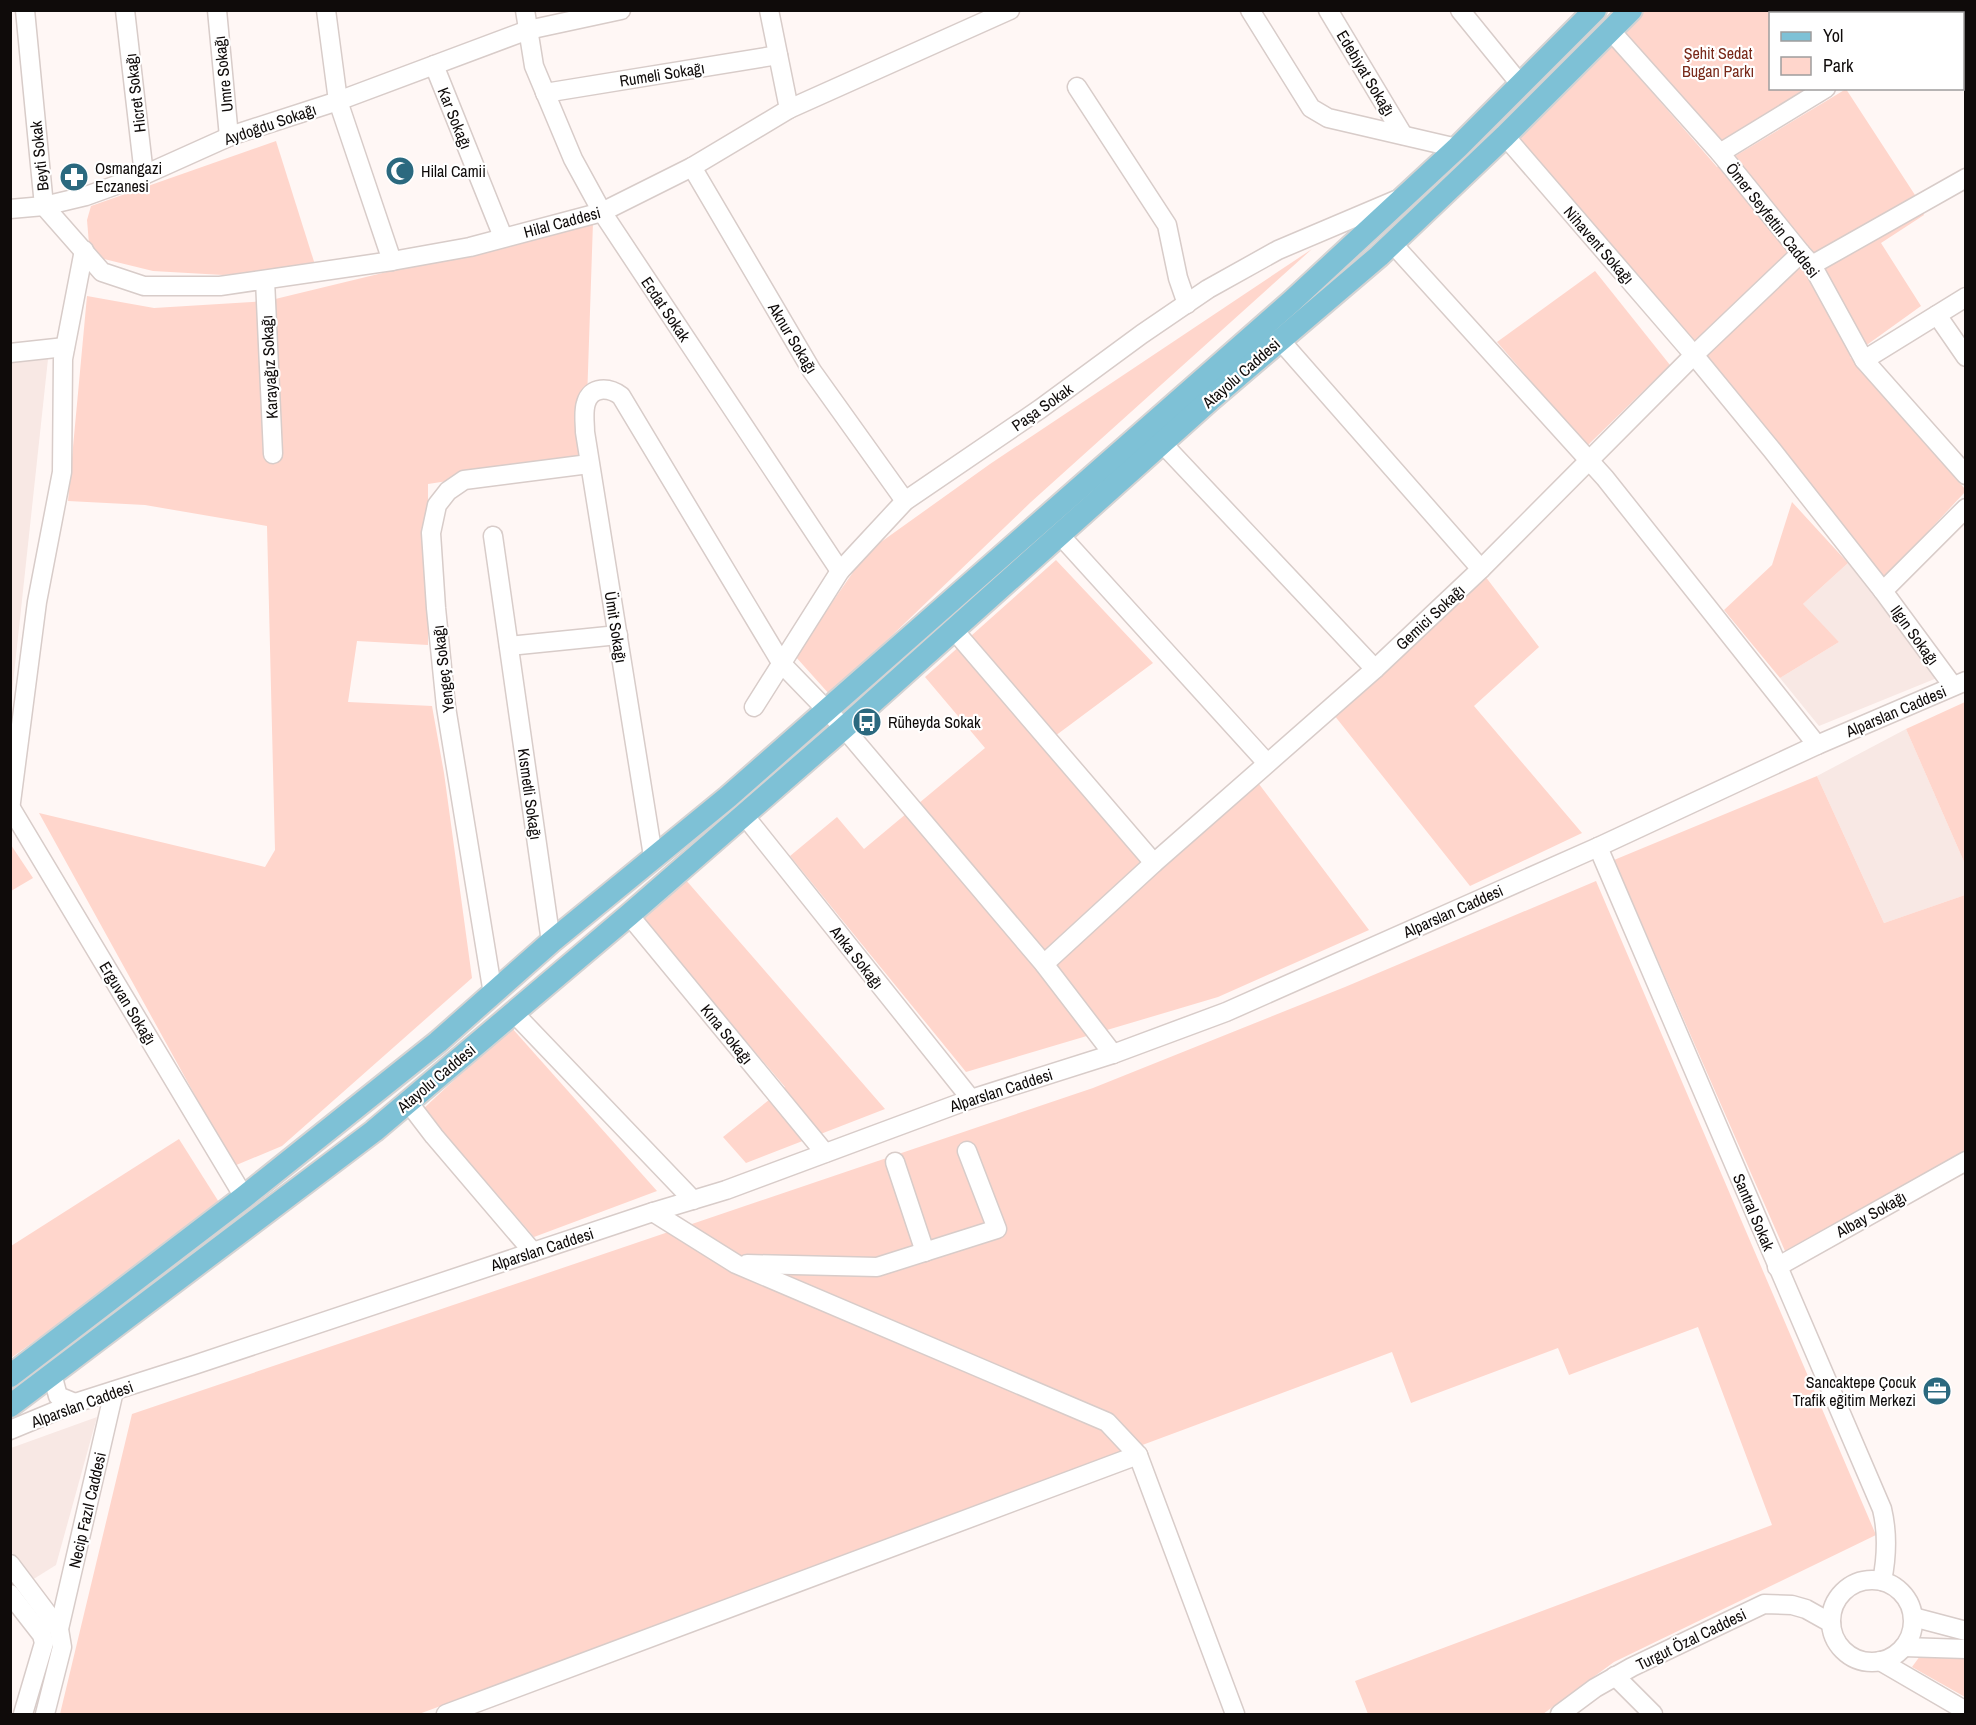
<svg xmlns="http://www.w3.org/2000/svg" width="1976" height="1725" viewBox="0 0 1976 1725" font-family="'Archivo Narrow',sans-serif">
	<rect width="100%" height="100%" fill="#fff7f5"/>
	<g fill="#f8e8e4">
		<path d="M 48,359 L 11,702 L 11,362 Z"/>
		<path d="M 1848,563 L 1937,678 L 1819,726 L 1780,678 L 1839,642 L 1802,605 Z"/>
		<path d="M 1906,729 L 1965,864 L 1965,895 L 1884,923 L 1817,776 Z"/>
		<path d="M 97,1417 L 56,1565 L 32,1580 L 11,1551 L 11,1448 Z"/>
	</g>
	<g fill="#ffd6cc">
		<path d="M 1645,11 L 1769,11 L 1771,13 L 1770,88 L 1808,89 L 1719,143 L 1623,34 Z"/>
		<path d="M 1796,11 L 1942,11 L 1936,14 L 1798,14 Z"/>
		<path d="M 1611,45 L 1717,167 L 1846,89 L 1915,195 L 1924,215 L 1881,243 L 1921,306 L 1850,357 L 1965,489 L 1965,492 L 1883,580 L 1511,144 Z"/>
		<path d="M 276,141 L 316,268 L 223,275 L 153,271 L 104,259 L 89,244 L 87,220 L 91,206 Z"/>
		<path d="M 593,222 L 585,460 L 428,484 L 428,645 L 357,641 L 348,702 L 432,706 L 444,773 L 472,978 L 282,1146 L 234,1166 L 39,813 L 265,867 L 275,850 L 267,526 L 145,505 L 68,501 L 87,296 L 154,308 L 267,301 Z"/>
		<path d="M 1312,249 L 1031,502 L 830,695 L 795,656 L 867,552 L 990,464 Z"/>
		<path d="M 1595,271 L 1670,365 L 1587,446 L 1497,342 Z"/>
		<path d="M 1792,502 L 1848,563 L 1803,604 L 1839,642 L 1780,678 L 1724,610 L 1772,565 Z"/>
		<path d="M 1056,560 L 1153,663 L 1043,745 L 1155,873 L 1256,780 L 1369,930 L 1218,997 L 966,1072 L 790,856 L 837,817 L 864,849 L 985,748 L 925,677 Z"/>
		<path d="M 1485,576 L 1539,647 L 1474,706 L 1582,833 L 1470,886 L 1334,715 Z"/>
		<path d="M 1965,702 L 1965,864 L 1906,729 Z"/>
		<path d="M 1817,776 L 1884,923 L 1965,895 L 1965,1152 L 1785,1251 L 1614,860 Z"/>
		<path d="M 11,845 L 33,878 L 11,891 L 10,891 Z"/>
		<path d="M 685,879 L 885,1109 L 746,1163 L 723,1137 L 785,1087 L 639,916 Z"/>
		<path d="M 1596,881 L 1876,1535 L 1614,1662 L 1543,1714 L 1368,1714 L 1355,1681 L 1772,1525 L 1698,1327 L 1569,1375 L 1558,1348 L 1411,1403 L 1392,1352 L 419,1714 L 60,1714 L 132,1414 L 1093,1088 L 1345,987 Z"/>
		<path d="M 511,1027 L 657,1191 L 534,1237 L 423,1109 Z"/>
		<path d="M 179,1139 L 222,1207 L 11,1358 L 11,1246 Z"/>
		<path d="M 1923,1652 L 1965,1654 L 1965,1697 L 1912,1667 Z"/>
	</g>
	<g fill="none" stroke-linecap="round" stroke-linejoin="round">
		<g stroke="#d8ccc9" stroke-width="21">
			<g id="minor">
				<path d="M 25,10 L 44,206 L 102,272 L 144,286 L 220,286 L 392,261 L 470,247 L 602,212 L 692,167 L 789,109 L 1010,10"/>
				<path d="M 125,10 L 144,175"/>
				<path d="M 217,10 L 229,137"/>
				<path d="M 326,10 L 338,101 L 392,261"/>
				<path d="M 525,10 L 534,66 L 573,159 L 602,212 L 840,571"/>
				<path d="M 769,10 L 789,109"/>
				<path d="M 1250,10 L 1311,108 L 1328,118 L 1457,148"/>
				<path d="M 1328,10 L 1403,135"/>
				<path d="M 1460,10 L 1521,85"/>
				<path d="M 1783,10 L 1785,14"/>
				<path d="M 1962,14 L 1966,12"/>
				<path d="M 1611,31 L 1720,153 L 1801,253 L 1812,265 L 1864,360 L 1966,475"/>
				<path d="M 1962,47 L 1966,54"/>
				<path d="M 434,65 L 503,237"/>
				<path d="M 1077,87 L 1167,225 L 1178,278 L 1187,304"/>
				<path d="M 545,93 L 778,55"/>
				<path d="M 1505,136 L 1694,355 L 1772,450 L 1883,591"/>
				<path d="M 1720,153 L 1826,88"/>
				<path d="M 692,167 L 812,371 L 905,501"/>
				<path d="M 10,209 L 44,206 L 86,196 L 144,175 L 233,135 L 338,101 L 528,30 L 621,10"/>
				<path d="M 1392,243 L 1605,478 L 1817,745"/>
				<path d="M 1812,265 L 1966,178"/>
				<path d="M 265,280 L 273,454"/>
				<path d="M 1937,315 L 1966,357"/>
				<path d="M 1280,340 L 1481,569"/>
				<path d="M 10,353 L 65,347"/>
				<path d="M 1864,360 L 1966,297"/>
				<path d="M 1162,443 L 1375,669"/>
				<path d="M 1059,534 L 1267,763"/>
				<path d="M 493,536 L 551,942"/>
				<path d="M 953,629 L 1154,863"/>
				<path d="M 509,646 L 618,635"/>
				<path d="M 1953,686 L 1883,591 L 1966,508"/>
				<path d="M 754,707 L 840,571 L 905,501 L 1040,409 L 1142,334 L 1208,289 L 1278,250 L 1396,200"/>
				<path d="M 10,810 L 37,602 L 62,472 L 63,359 L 84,250"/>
				<path d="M 12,810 L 244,1197"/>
				<path d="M 744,815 L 971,1099"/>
				<path d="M 1598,847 L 1882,1509 C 1888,1534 1887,1556 1882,1581"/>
				<path d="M 653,856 L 585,432 C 585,423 583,412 586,403 C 591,386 609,387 621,396 L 782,664 L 844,728 L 1044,964 L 1113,1054"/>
				<path d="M 629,915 L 825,1153"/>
				<path d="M 1044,964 L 1154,863 L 1375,669 L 1481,569 L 1694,355 L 1801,253"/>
				<path d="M 493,994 L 446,707 L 436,608 L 431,533 L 437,505 L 448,491 L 464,480 L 589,464"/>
				<path d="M 514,1013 L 693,1200"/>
				<path d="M 408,1102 L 434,1136 L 533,1252"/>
				<path d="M 895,1162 L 925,1252"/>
				<path d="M 653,1212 L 736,1264 L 1107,1422 L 1138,1455 L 1235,1714"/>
				<path d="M 747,1264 L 877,1267 L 997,1229 L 967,1151"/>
				<path d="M 1777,1267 L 1966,1161"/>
				<path d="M 52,1374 L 58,1396 L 75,1403"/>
				<path d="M 10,1430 L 75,1403 L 194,1365 L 653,1212 L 726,1190 L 971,1099 L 1113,1054 L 1226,1012 L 1598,847 L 1817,745 L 1966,681"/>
				<path d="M 10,1564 L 59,1629"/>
				<circle cx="1872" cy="1621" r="41"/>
				<path d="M 10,1594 L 42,1635 L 44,1643 L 23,1714"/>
				<path d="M 1913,1617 L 1966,1631"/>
				<path d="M 1904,1647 L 1966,1649"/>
				<path d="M 1880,1661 L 1966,1711"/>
				<path d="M 1615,1676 L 1653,1714"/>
				<path d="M 45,1714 L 62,1647 L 59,1629 L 114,1391"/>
				<path d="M 446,1714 L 1138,1455"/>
				<path d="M 1560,1714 L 1595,1688 L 1632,1667 L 1764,1604 L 1792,1605 L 1806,1609 L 1831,1623"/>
			</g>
		</g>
		<g stroke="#d4d3d3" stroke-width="26">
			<g id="major">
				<path d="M 10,1376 L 244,1197 L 438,1042 L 551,942 L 728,797 L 1292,301 L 1457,148 L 1595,10"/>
				<path d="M 10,1406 L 374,1131 L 629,915 L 844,728 L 1210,400 L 1379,256 L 1505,136 L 1631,10"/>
			</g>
		</g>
		<use href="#minor" stroke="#fff" stroke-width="18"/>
		<use href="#major" stroke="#7ec1d6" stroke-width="22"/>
	</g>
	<defs>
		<g id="mosque-disc" transform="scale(1.5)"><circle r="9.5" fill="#2b697f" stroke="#fff"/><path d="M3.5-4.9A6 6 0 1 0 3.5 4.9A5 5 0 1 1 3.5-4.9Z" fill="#fff"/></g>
		<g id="pharmacy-disc" transform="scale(1.5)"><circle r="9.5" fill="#2b697f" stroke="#fff"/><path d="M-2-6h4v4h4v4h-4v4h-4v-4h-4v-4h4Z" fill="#fff"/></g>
		<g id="bus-disc" transform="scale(1.5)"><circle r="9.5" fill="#2b697f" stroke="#fff"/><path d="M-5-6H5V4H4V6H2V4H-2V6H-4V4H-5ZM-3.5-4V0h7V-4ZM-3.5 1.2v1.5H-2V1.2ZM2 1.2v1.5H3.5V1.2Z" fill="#fff"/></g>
		<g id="office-disc" transform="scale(1.5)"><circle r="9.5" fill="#2b697f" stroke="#fff"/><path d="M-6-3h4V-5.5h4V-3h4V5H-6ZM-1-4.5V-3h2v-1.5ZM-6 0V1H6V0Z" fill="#fff"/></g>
	</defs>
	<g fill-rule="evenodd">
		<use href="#mosque-disc" x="400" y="171"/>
		<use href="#pharmacy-disc" x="74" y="177"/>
		<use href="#bus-disc" x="867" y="722"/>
		<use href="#office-disc" x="1937" y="1391"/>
	</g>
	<g text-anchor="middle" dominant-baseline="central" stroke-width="4.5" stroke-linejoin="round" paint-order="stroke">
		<g font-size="16" fill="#782919" stroke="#fff">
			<text x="1718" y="53">Şehit Sedat<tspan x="1718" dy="18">Bugan Parkı</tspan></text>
		</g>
		<g font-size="16" fill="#0f0b0a" stroke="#fff">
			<text transform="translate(1366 73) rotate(59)">Edebiyat Sokağı</text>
			<text transform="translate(223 74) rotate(-96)">Umre Sokağı</text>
			<text transform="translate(662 74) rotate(-9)">Rumeli Sokağı</text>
			<text transform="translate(135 93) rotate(-97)">Hicret Sokağı</text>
			<text transform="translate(455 118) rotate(68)">Kar Sokağı</text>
			<text transform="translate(270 124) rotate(-19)">Aydoğdu Sokağı</text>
			<text transform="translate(39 156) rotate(-96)">Beyti Sokak</text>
			<text transform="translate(1773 220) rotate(52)">Ömer Seyfettin Caddesi</text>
			<text transform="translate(562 222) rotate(-15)">Hilal Caddesi</text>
			<text transform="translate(1599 245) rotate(49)">Nihavent Sokağı</text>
			<text transform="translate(666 309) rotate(56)">Ecdat Sokak</text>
			<text transform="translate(793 338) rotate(59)">Aknur Sokağı</text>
			<text transform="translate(269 367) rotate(-93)">Karayağız Sokağı</text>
			<text transform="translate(1241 373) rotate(-41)">Atayolu Caddesi</text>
			<text transform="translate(1042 407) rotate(-35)">Paşa Sokak</text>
			<text transform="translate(1430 617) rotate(-43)">Gemici Sokağı</text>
			<text transform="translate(616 627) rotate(81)">Ümit Sokağı</text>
			<text transform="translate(1915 635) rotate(54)">Ilgın Sokağı</text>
			<text transform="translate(443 669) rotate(-97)">Yengeç Sokağı</text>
			<text transform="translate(1896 711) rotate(-23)">Alparslan Caddesi</text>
			<text transform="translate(530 794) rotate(82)">Kısmetli Sokağı</text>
			<text transform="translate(1453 911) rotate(-24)">Alparslan Caddesi</text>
			<text transform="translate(857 957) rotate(52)">Anka Sokağı</text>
			<text transform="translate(128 1003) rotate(59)">Erguvan Sokağı</text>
			<text transform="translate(727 1034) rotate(51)">Kına Sokağı</text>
			<text transform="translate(436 1078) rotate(-40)">Atayolu Caddesi</text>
			<text transform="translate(1001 1090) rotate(-18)">Alparslan Caddesi</text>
			<text transform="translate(1754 1212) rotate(67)">Santral Sokak</text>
			<text transform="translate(1871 1214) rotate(-29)">Albay Sokağı</text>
			<text transform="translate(542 1249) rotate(-18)">Alparslan Caddesi</text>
			<text transform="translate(82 1404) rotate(-20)">Alparslan Caddesi</text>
			<text transform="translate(87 1510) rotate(-77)">Necip Fazıl Caddesi</text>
			<text transform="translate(1691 1639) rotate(-26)">Turgut Özal Caddesi</text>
		</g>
		<g font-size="16" fill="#0f0b0a" stroke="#fff" text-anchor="start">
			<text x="95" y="168">Osmangazi<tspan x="95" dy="18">Eczanesi</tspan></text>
			<text x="421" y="171">Hilal Camii</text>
			<text x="888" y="722">Rüheyda Sokak</text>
			<text x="1916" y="1382" text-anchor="end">Sancaktepe Çocuk<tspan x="1916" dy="18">Trafik eğitim Merkezi</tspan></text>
		</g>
	</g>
	<rect width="1976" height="1725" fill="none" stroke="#0f0b0a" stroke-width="24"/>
	<rect x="1769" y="12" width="195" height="78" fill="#ffffff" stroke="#9f9d9d" stroke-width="1.5"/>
	<rect x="1781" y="32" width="30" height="9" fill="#7ec1d6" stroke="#9f9d9d" stroke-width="1.5"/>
	<text x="1823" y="42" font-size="18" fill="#0f0b0a">Yol</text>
	<rect x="1781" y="57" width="30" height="18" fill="#ffd6cc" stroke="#9f9d9d" stroke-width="1.5"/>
	<text x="1823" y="72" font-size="18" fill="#0f0b0a">Park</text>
</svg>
